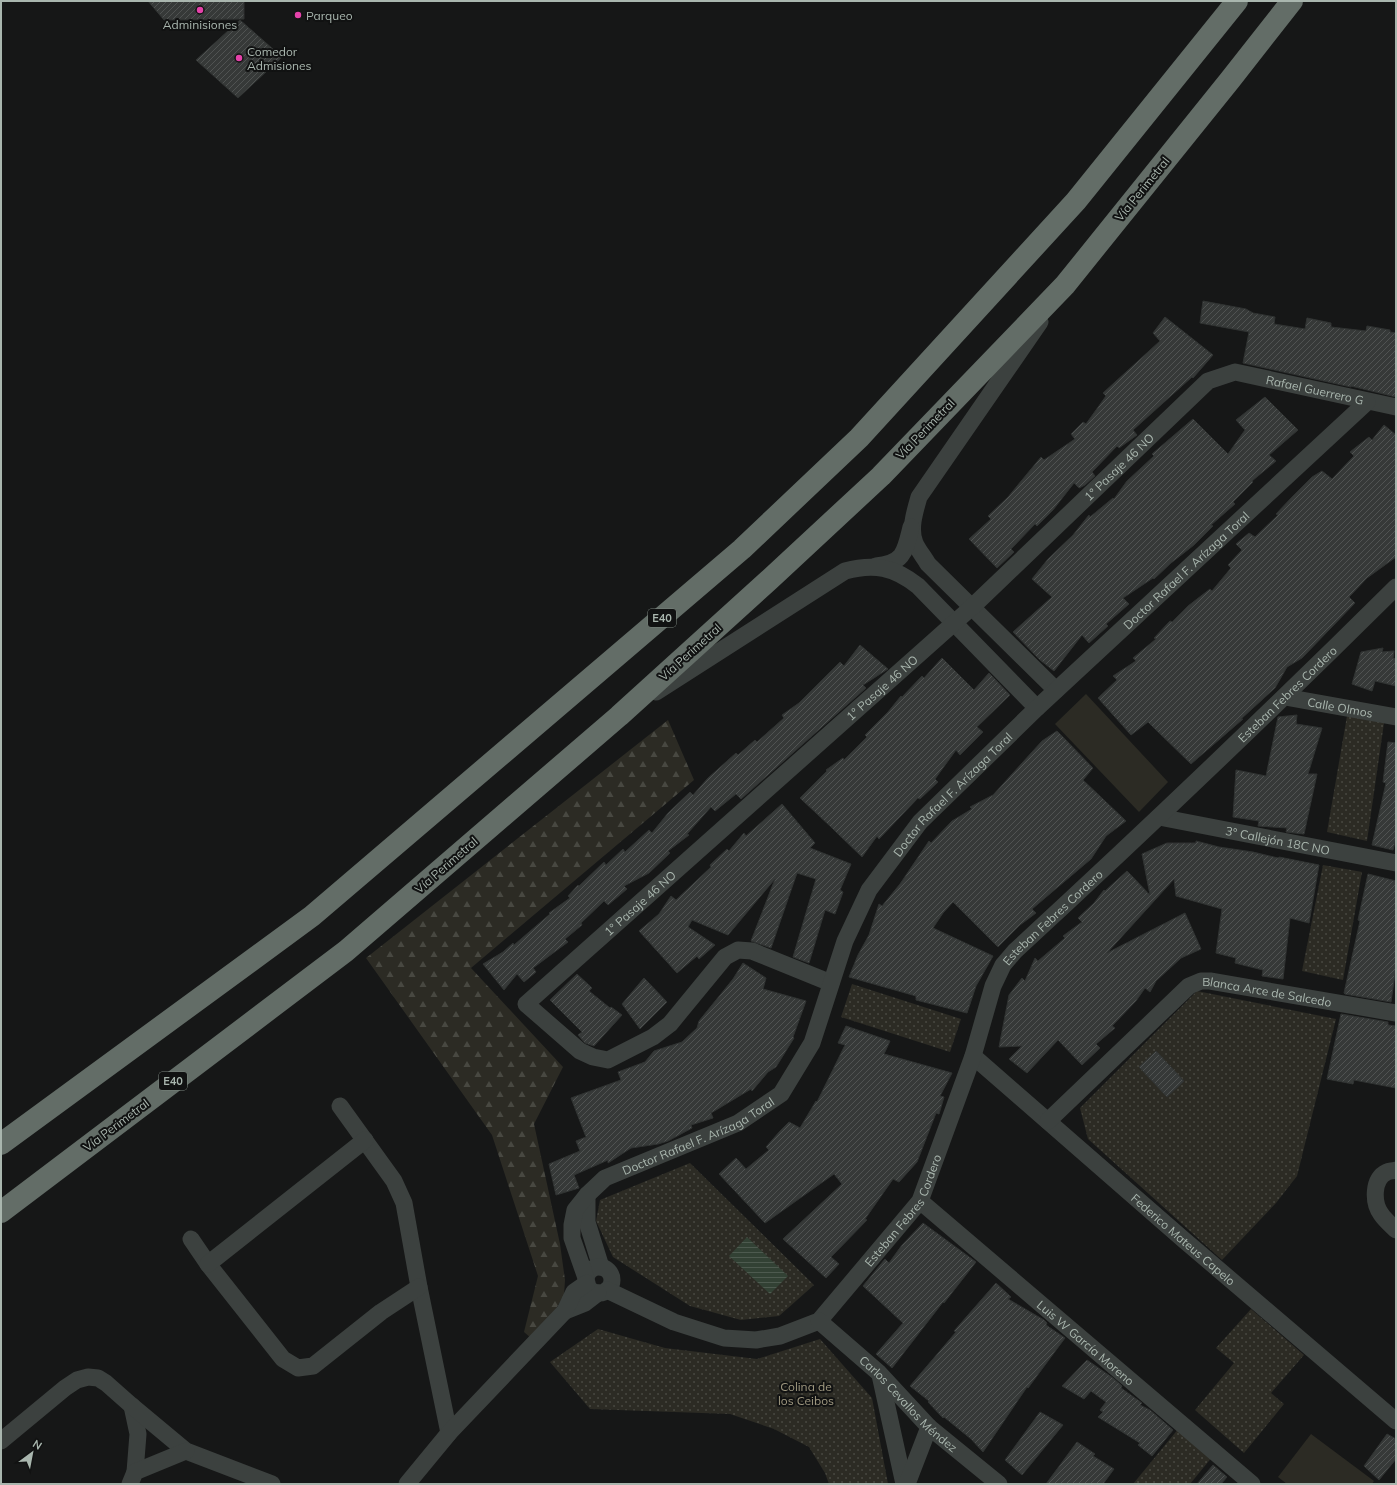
<svg xmlns="http://www.w3.org/2000/svg" width="1397" height="1485" viewBox="0 0 1397 1485" font-family="Mulish,sans-serif">
	<defs>
		<pattern id="forest-firs" width="22" height="20" patternUnits="userSpaceOnUse"><rect width="22" height="20" fill="#2c2b24"/><path d="M5 1l3.5 6h-7zM16 11l3.5 6h-7z" fill="#484841"/></pattern>
		<pattern id="park-dots" width="8" height="8" patternUnits="userSpaceOnUse"><rect width="8" height="8" fill="#2c2b24"/><path d="M2 2h.1M6 6h.1" fill="none" stroke="#484841" stroke-width="1.8" stroke-linecap="round"/></pattern>
		<pattern id="water-rules" width="6" height="5" patternUnits="userSpaceOnUse"><rect width="6" height="5" fill="#324134"/><path d="M0 2.5h6" fill="none" stroke="#4d5a4f"/></pattern>
		<pattern id="building-hatch" width="6" height="6" patternUnits="userSpaceOnUse"><rect width="6" height="6" fill="#363938"/><path d="M-1 1l2-2M0 6l6-6M5 7l2-2" fill="none" stroke="#505352"/></pattern>
	</defs>
	<rect width="100%" height="100%" fill="#161717"/>
	<g fill="#2c2b24">
		<path d="M 1086,694 L 1168,782 L 1139,812 L 1055,724 Z"/>
		<path d="M 1311,1434 L 1374,1481 L 1372,1484 L 1287,1484 L 1278,1477 Z"/>
	</g>
	<path fill="url(#forest-firs)" d="M 668,720 L 694,780 L 471,968 L 563,1067 L 534,1124 L 560,1244 L 565,1280 L 564,1295 L 556,1309 L 531,1338 L 524,1332 L 538,1276 L 492,1135 L 366,958 Z"/>
	<g fill="url(#park-dots)">
		<path d="M 1347,716 L 1384,723 L 1367,841 L 1327,832 Z"/>
		<path d="M 1323,865 L 1362,872 L 1343,980 L 1302,971 Z"/>
		<path d="M 852,984 L 961,1019 L 950,1052 L 841,1017 Z"/>
		<path d="M 1197,991 L 1336,1019 L 1297,1176 L 1276,1203 L 1222,1260 L 1088,1139 L 1080,1108 Z"/>
		<path d="M 690,1163 L 814,1285 L 779,1316 L 741,1320 L 690,1306 L 613,1257 L 596,1221 L 600,1200 Z"/>
		<path d="M 1251,1309 L 1304,1355 L 1271,1393 L 1284,1404 L 1244,1453 L 1195,1410 L 1234,1363 L 1216,1348 Z"/>
		<path d="M 598,1329 L 665,1348 L 757,1359 L 820,1339 L 872,1398 L 888,1484 L 829,1484 L 825,1473 L 809,1447 L 774,1429 L 730,1414 L 590,1409 L 550,1362 Z"/>
		<path d="M 1179,1428 L 1213,1456 L 1190,1484 L 1133,1484 Z"/>
	</g>
	<path fill="url(#water-rules)" d="M 747,1237 L 788,1276 L 770,1294 L 729,1256 Z"/>
	<g fill="url(#building-hatch)" stroke="#303332">
		<path d="M 148,1 L 244,1 L 244,19 L 164,20 Z"/>
		<path d="M 240,20 L 282,57 L 238,98 L 196,60 Z"/>
		<path d="M 1203,301 L 1246,309 L 1253,313 L 1275,317 L 1274,324 L 1305,329 L 1307,318 L 1331,323 L 1331,327 L 1366,331 L 1367,326 L 1390,330 L 1390,332 L 1396,333 L 1396,397 L 1351,386 L 1351,387 L 1243,363 L 1249,332 L 1200,323 Z"/>
		<path d="M 1165,317 L 1213,355 L 1193,378 L 1192,377 L 1133,430 L 1137,435 L 1119,448 L 1117,446 L 1092,472 L 1095,476 L 1085,485 L 1079,488 L 1074,483 L 1053,510 L 1037,526 L 1035,524 L 1011,549 L 1014,552 L 997,568 L 969,539 L 991,519 L 988,516 L 1008,497 L 1041,457 L 1044,460 L 1075,439 L 1071,434 L 1083,422 L 1086,424 L 1106,396 L 1103,393 L 1160,341 L 1153,333 Z"/>
		<path d="M 1265,397 L 1298,430 L 1269,455 L 1276,461 L 1252,481 L 1253,482 L 1233,502 L 1235,504 L 1211,525 L 1213,526 L 1194,545 L 1171,563 L 1154,579 L 1153,578 L 1123,598 L 1129,604 L 1106,624 L 1108,626 L 1089,643 L 1082,635 L 1054,671 L 1040,660 L 1013,632 L 1052,597 L 1032,579 L 1048,559 L 1073,535 L 1089,515 L 1090,517 L 1113,498 L 1114,499 L 1127,481 L 1154,456 L 1152,454 L 1193,419 L 1228,454 L 1245,430 L 1236,420 Z"/>
		<path d="M 1384,425 L 1396,435 L 1396,557 L 1367,578 L 1349,597 L 1355,603 L 1302,658 L 1287,667 L 1275,688 L 1241,719 L 1243,719 L 1191,764 L 1148,722 L 1131,735 L 1098,698 L 1117,680 L 1113,676 L 1136,661 L 1133,658 L 1156,639 L 1154,638 L 1170,621 L 1172,622 L 1188,606 L 1210,589 L 1212,591 L 1231,568 L 1228,565 L 1242,550 L 1236,544 L 1249,533 L 1255,537 L 1278,515 L 1276,514 L 1292,497 L 1312,477 L 1322,471 L 1332,479 L 1354,456 L 1350,452 L 1369,437 L 1372,440 Z"/>
		<path d="M 860,645 L 888,669 L 863,685 L 866,688 L 741,799 L 736,794 L 715,811 L 711,807 L 687,834 L 689,835 L 668,851 L 670,853 L 649,873 L 624,886 L 627,889 L 608,905 L 604,901 L 581,923 L 582,925 L 565,939 L 568,942 L 533,968 L 536,972 L 524,982 L 517,974 L 504,990 L 483,964 L 503,952 L 513,943 L 514,945 L 550,914 L 549,913 L 570,898 L 568,896 L 578,885 L 579,886 L 604,862 L 606,865 L 623,849 L 625,852 L 649,830 L 652,833 L 668,813 L 690,792 L 693,795 L 708,778 L 736,753 L 738,755 L 755,740 L 757,742 L 784,718 L 782,715 L 799,703 L 840,662 L 844,666 Z"/>
		<path d="M 1383,648 L 1382,652 L 1394,651 L 1393,658 L 1396,659 L 1396,686 L 1375,681 L 1372,691 L 1352,684 L 1361,652 Z"/>
		<path d="M 942,658 L 974,690 L 989,673 L 1010,695 L 977,727 L 983,732 L 960,755 L 956,750 L 935,779 L 938,782 L 920,799 L 918,798 L 879,839 L 877,836 L 862,857 L 831,827 L 800,798 L 827,771 L 826,770 L 843,758 L 844,760 L 867,737 L 865,735 L 888,712 L 901,696 L 902,697 L 922,676 L 924,678 Z"/>
		<path d="M 1297,715 L 1296,724 L 1322,728 L 1308,774 L 1317,774 L 1304,834 L 1286,832 L 1287,828 L 1258,826 L 1259,821 L 1233,817 L 1236,770 L 1266,776 L 1278,717 Z"/>
		<path d="M 1057,731 L 1093,768 L 1083,780 L 1126,821 L 1106,836 L 1091,859 L 1032,909 L 1036,913 L 1020,925 L 998,947 L 953,902 L 943,913 L 933,928 L 993,956 L 976,986 L 967,1013 L 916,1000 L 916,996 L 849,977 L 858,955 L 869,935 L 879,904 L 882,906 L 900,884 L 929,841 L 931,843 L 952,821 L 972,809 L 970,807 L 993,795 L 1042,741 Z"/>
		<path d="M 1388,742 L 1396,743 L 1396,838 L 1393,850 L 1372,845 L 1386,783 L 1383,782 Z"/>
		<path d="M 782,804 L 815,843 L 810,848 L 851,864 L 840,890 L 843,892 L 835,914 L 825,910 L 809,963 L 793,957 L 816,879 L 797,873 L 771,948 L 751,941 L 775,879 L 728,935 L 692,920 L 688,927 L 715,945 L 699,959 L 697,956 L 677,973 L 639,931 L 659,914 L 671,896 L 676,900 L 711,867 L 710,865 L 727,849 L 729,851 L 744,833 L 746,836 Z"/>
		<path d="M 1196,841 L 1219,847 L 1253,852 L 1278,858 L 1279,857 L 1319,865 L 1309,923 L 1290,918 L 1283,979 L 1262,976 L 1263,970 L 1235,963 L 1236,958 L 1216,953 L 1222,909 L 1176,896 L 1174,879 L 1107,953 L 1185,913 L 1201,949 L 1181,958 L 1156,981 L 1150,992 L 1145,988 L 1136,1001 L 1112,1026 L 1115,1028 L 1096,1044 L 1100,1048 L 1082,1065 L 1058,1040 L 1027,1073 L 1009,1059 L 1022,1046 L 999,1047 L 1009,995 L 1022,978 L 1025,981 L 1035,958 L 1038,961 L 1065,938 L 1063,936 L 1082,922 L 1078,918 L 1094,903 L 1104,890 L 1105,891 L 1127,871 L 1150,895 L 1142,854 L 1167,843 L 1196,843 Z"/>
		<path d="M 1368,874 L 1396,881 L 1396,967 L 1391,1002 L 1345,994 L 1344,993 L 1360,921 L 1358,920 Z"/>
		<path d="M 743,963 L 766,978 L 763,989 L 806,1001 L 793,1037 L 794,1038 L 776,1067 L 768,1072 L 752,1091 L 751,1089 L 711,1113 L 713,1118 L 691,1125 L 692,1128 L 668,1141 L 658,1144 L 631,1148 L 608,1163 L 608,1160 L 574,1175 L 579,1188 L 556,1195 L 549,1164 L 580,1151 L 576,1141 L 586,1137 L 571,1098 L 621,1080 L 618,1072 L 645,1062 L 654,1051 L 682,1042 L 697,1028 L 699,1021 L 733,979 Z"/>
		<path d="M 577,974 L 592,988 L 589,991 L 610,1008 L 611,1007 L 622,1015 L 594,1046 L 585,1043 L 578,1035 L 582,1032 L 550,1000 Z"/>
		<path d="M 644,978 L 667,1002 L 640,1029 L 622,1004 Z"/>
		<path d="M 1341,1014 L 1388,1022 L 1388,1025 L 1396,1026 L 1396,1088 L 1354,1080 L 1353,1084 L 1327,1079 Z"/>
		<path d="M 846,1026 L 890,1041 L 884,1054 L 952,1073 L 940,1096 L 944,1097 L 939,1114 L 936,1113 L 917,1162 L 899,1182 L 893,1179 L 865,1219 L 867,1220 L 831,1257 L 839,1264 L 826,1278 L 783,1239 L 842,1184 L 834,1174 L 765,1223 L 719,1174 L 736,1158 L 746,1169 L 769,1150 L 766,1147 L 780,1131 L 789,1122 L 800,1128 L 816,1101 L 817,1102 L 845,1045 L 838,1043 Z"/>
		<path d="M 1156,1051 L 1184,1081 L 1167,1097 L 1139,1067 Z"/>
		<path d="M 923,1223 L 976,1262 L 944,1303 L 943,1302 L 892,1368 L 876,1354 L 903,1323 L 863,1286 L 885,1259 L 889,1263 L 902,1245 Z"/>
		<path d="M 996,1283 L 1011,1297 L 1008,1299 L 1044,1320 L 1047,1323 L 1046,1325 L 1065,1338 L 1028,1388 L 1027,1387 L 983,1452 L 971,1439 L 944,1417 L 943,1418 L 928,1402 L 929,1401 L 910,1386 L 956,1332 L 954,1331 Z"/>
		<path d="M 1087,1360 L 1113,1378 L 1122,1386 L 1121,1388 L 1142,1403 L 1140,1405 L 1150,1410 L 1173,1430 L 1152,1456 L 1138,1445 L 1140,1443 L 1098,1417 L 1103,1412 L 1100,1410 L 1106,1402 L 1091,1391 L 1084,1399 L 1062,1386 Z"/>
		<path d="M 1040,1412 L 1063,1425 L 1022,1475 L 1005,1460 Z"/>
		<path d="M 1387,1434 L 1396,1439 L 1396,1459 L 1379,1480 L 1364,1466 Z"/>
		<path d="M 1077,1442 L 1095,1454 L 1093,1456 L 1114,1469 L 1103,1484 L 1046,1484 Z"/>
		<path d="M 1213,1465 L 1227,1477 L 1221,1484 L 1197,1484 Z"/>
	</g>
	<g fill="none" stroke-linecap="round" stroke-linejoin="round">
		<g stroke="#3c413f" stroke-width="17">
			<path d="M 1040,322 L 919,497 C 915,511 909,529 915,543 C 918,550 924,557 928,564 L 1056,690"/>
			<path d="M 876,566 C 904,563 905,552 911,527"/>
			<path d="M 656,692 L 845,571 C 874,563 894,567 918,586 L 1037,708"/>
			<path id="s1" d="M 1285,697 L 1396,717"/>
			<path id="s2" d="M 1159,817 L 1396,863"/>
			<path id="s3" d="M 831,983 L 752,951 L 738,950 L 725,957 L 670,1024 L 653,1037 L 608,1060 L 593,1057 L 580,1051 L 526,1004 L 972,607 L 1208,381 L 1235,372 L 1396,407"/>
			<path id="s4" d="M 973,1056 L 1184,1240 L 1396,1421"/>
			<path d="M 340,1106 L 394,1181 L 404,1203 L 419,1287 L 449,1433"/>
			<path id="s5" d="M 1048,1121 L 1189,986 L 1201,981 L 1210,981 L 1396,1013"/>
			<path d="M 1396,1170 C 1393,1171 1389,1171 1387,1172 C 1372,1179 1373,1203 1381,1214 C 1385,1220 1391,1225 1396,1230"/>
			<path d="M 587,1195 L 587,1222 L 601,1267"/>
			<path id="s6" d="M 920,1201 L 1252,1484"/>
			<path d="M 191,1239 L 208,1264 L 283,1359 L 298,1368 L 313,1366 L 381,1312 L 419,1287"/>
			<path d="M 208,1264 L 365,1140"/>
			<circle cx="599" cy="1280" r="13"/>
			<path id="s7" d="M 586,1278 L 572,1238 L 572,1225 L 575,1210 L 587,1195 L 605,1178 L 738,1123 L 781,1094 L 812,1043 L 845,941 L 869,890 L 920,822 L 1037,708 L 1367,402"/>
			<path id="s8" d="M 607,1290 L 674,1322 L 724,1338 L 756,1340 L 780,1336 L 819,1321 L 920,1201 L 973,1056 L 993,986 L 1003,965 L 1015,951 C 1144,832 1271,711 1396,587"/>
			<path d="M 565,1311 L 585,1303 L 598,1293"/>
			<path id="s9" d="M 819,1321 L 879,1373 L 929,1427 L 999,1484"/>
			<path d="M 880,1375 L 904,1484"/>
			<path d="M 132,1406 L 138,1434 L 135,1472"/>
			<path d="M 1,1441 L 65,1388 L 77,1380 L 88,1377 L 98,1378 L 106,1383 L 132,1406 L 186,1451 L 272,1484"/>
			<path d="M 130,1484 L 135,1472 L 186,1451"/>
			<path d="M 407,1484 L 449,1433 L 565,1311 L 574,1292 L 587,1283"/>
			<path d="M 907,1484 L 929,1427"/>
		</g>
		<g stroke="#636d67" stroke-width="22">
			<path d="M 1,1144 L 312,916 L 742,549 L 859,438 L 1076,201 L 1237,1"/>
			<path d="M 1,1212 L 346,951 L 619,716 L 769,580 L 881,476 L 1065,285 L 1230,80 L 1292,1"/>
		</g>
	</g>
	<g fill="#e442a9" stroke="#111212" stroke-width="1.5">
		<circle cx="200" cy="10" r="4"/>
		<circle cx="298" cy="15" r="4"/>
		<circle cx="239" cy="58" r="4"/>
	</g>
	<g text-anchor="middle" dominant-baseline="central" stroke-width="4" stroke-linejoin="round" paint-order="stroke">
		<g fill="#111212" stroke="#7b857f" stroke-width="1">
			<rect x="648" y="609" width="28" height="18" rx="3"/>
			<rect x="159" y="1072" width="28" height="18" rx="3"/>
		</g>
		<g font-size="11" font-weight="bold" fill="#a9b6ae">
			<text x="662" y="618">E40</text>
			<text x="173" y="1081">E40</text>
		</g>
		<g font-size="12" fill="#a9b6ae" stroke="#111212" text-anchor="start">
			<text x="306" y="15">Parqueo</text>
			<text x="200" y="24" text-anchor="middle">Adminisiones</text>
			<text x="247" y="51">Comedor<tspan x="247" dy="14">Admisiones</tspan></text>
		</g>
		<g font-size="12" fill="#a9b6ae" stroke="#111212">
			<text transform="translate(1142 189) rotate(-51)">Vía Perimetral</text>
			<text stroke="none"><textPath href="#s3" startOffset="1408">Rafael Guerrero G</textPath></text>
			<text transform="translate(925 429) rotate(-46)">Vía Perimetral</text>
			<text stroke="none"><textPath href="#s3" startOffset="1174">1° Pasaje 46 NO</textPath></text>
			<text stroke="none"><textPath href="#s7" startOffset="985">Doctor Rafael F. Arízaga Toral</textPath></text>
			<text transform="translate(690 652) rotate(-42)">Vía Perimetral</text>
			<text stroke="none"><textPath href="#s3" startOffset="850">1° Pasaje 46 NO</textPath></text>
			<text stroke="none"><textPath href="#s8" startOffset="1025">Esteban Febres Cordero</textPath></text>
			<text stroke="none"><textPath href="#s1" startOffset="56">Calle Olmos</textPath></text>
			<text stroke="none"><textPath href="#s7" startOffset="661">Doctor Rafael F. Arízaga Toral</textPath></text>
			<text stroke="none"><textPath href="#s2" startOffset="121">3° Callejón 18C NO</textPath></text>
			<text transform="translate(446 865) rotate(-41)">Vía Perimetral</text>
			<text stroke="none"><textPath href="#s3" startOffset="526">1° Pasaje 46 NO</textPath></text>
			<text stroke="none"><textPath href="#s8" startOffset="701">Esteban Febres Cordero</textPath></text>
			<text stroke="none"><textPath href="#s5" startOffset="275">Blanca Arce de Salcedo</textPath></text>
			<text transform="translate(116 1125) rotate(-37)">Vía Perimetral</text>
			<text stroke="none"><textPath href="#s7" startOffset="217">Doctor Rafael F. Arízaga Toral</textPath></text>
			<text stroke="none"><textPath href="#s8" startOffset="365">Esteban Febres Cordero</textPath></text>
			<text stroke="none"><textPath href="#s4" startOffset="279">Federico Mateus Capelo</textPath></text>
			<text stroke="none"><textPath href="#s6" startOffset="218">Luis W García Moreno</textPath></text>
			<text stroke="none"><textPath href="#s9" startOffset="122">Carlos Cevallos Méndez</textPath></text>
		</g>
		<g font-size="12" fill="#a09981" stroke="#111212">
			<text x="806" y="1386">Colina de<tspan x="806" dy="14">los Ceibos</tspan></text>
		</g>
	</g>
	<rect width="1397" height="1485" fill="none" stroke="#a9b6ae" stroke-width="4"/>
	<g transform="translate(32 1453) rotate(32)" stroke="#111212" stroke-width="3" paint-order="stroke">
	<path d="M0-3L7 15L0 10L-7 15Z" fill="#a9b6ae"/>
	<text y="-6" font-size="11" font-weight="bold" text-anchor="middle" fill="#a9b6ae">N</text>
	</g>
</svg>
